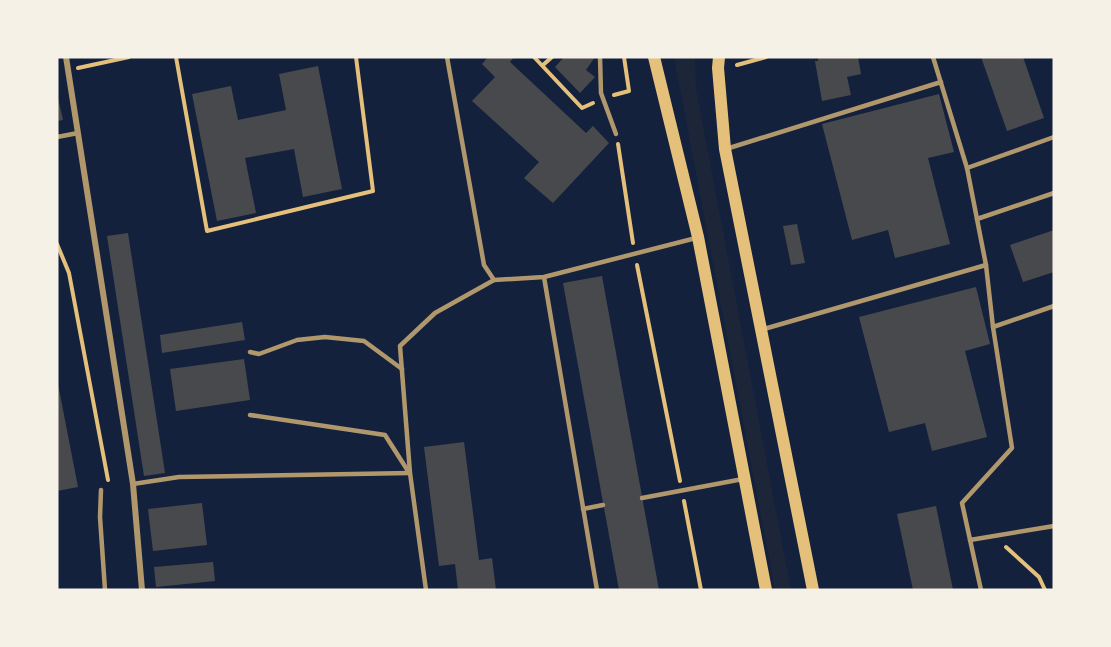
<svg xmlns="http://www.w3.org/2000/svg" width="1111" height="647" viewBox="0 0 1111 647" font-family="'Alegreya Sans',sans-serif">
	<rect width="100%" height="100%" fill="#14213d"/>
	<path fill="#1d2539" d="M 674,57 L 695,57 L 696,89 L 791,590 L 775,590 Z"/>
	<g fill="#48494c">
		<path d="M 488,57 L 514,57 L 510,62 L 586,133 L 593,126 L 609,143 L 553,203 L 524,178 L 539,162 L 472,101 L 495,77 L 482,64 Z"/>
		<path d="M 564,57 L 595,57 L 586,70 L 595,77 L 580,93 L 555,67 Z"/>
		<path d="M 818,57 L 858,57 L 861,74 L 847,77 L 851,95 L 822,101 L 815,61 L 818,61 Z"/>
		<path d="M 981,57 L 1023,57 L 1044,118 L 1007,131 Z"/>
		<path d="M 318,66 L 342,189 L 303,197 L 294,149 L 245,158 L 256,213 L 217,221 L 192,94 L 231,86 L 238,120 L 286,110 L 279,74 Z"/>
		<path d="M 57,94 L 63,120 L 57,121 Z"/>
		<path d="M 939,94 L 954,152 L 928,158 L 950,244 L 895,258 L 888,230 L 852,240 L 822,124 Z"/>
		<path d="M 797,224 L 805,263 L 791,265 L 783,226 Z"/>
		<path d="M 1054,230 L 1054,272 L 1023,282 L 1010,245 Z"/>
		<path d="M 128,233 L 165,473 L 144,476 L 107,236 Z"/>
		<path d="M 602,276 L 659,590 L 619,590 L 563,283 Z"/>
		<path d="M 976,287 L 990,344 L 965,351 L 987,437 L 932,451 L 925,423 L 889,432 L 859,317 Z"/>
		<path d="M 242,322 L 245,340 L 162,353 L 160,335 Z"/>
		<path d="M 244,359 L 250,400 L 176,411 L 170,369 Z"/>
		<path d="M 57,379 L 78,487 L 57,491 Z"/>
		<path d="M 464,442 L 479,560 L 492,558 L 496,590 L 458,590 L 455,564 L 439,566 L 424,447 Z"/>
		<path d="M 202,503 L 207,545 L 153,551 L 148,509 Z"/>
		<path d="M 936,506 L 953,590 L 913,590 L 897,514 Z"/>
		<path d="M 213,562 L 215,581 L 156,587 L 154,567 Z"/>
	</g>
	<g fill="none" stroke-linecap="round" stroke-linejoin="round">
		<g stroke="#e5c07b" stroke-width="4">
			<path d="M 176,57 L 207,231 L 373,191 L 356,57"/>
			<path d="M 534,57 L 582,108 L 593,103"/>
			<path d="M 543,65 L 552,57"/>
			<path d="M 737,65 L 766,57"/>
			<path d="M 78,68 L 129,57"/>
			<path d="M 614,95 L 629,91 L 624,57"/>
			<path d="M 618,144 L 633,243"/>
			<path d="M 57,244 L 69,273 L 108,480"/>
			<path d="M 637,265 L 680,481"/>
			<path d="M 684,501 L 701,590"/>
			<path d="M 1006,547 L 1039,577 L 1045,590"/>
		</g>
		<g stroke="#b1986c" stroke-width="4.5">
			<path d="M 447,57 L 484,265 L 494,280"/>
			<path d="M 600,57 L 601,93 L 616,134"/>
			<path d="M 933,57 L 967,168 L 986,265"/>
			<path d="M 57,137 L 78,133"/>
			<path d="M 726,149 L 941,82"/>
			<path d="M 967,168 L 1054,137"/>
			<path d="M 977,219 L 1054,193"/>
			<path d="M 544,277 L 597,590"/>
			<path d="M 764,329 L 986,265 L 993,327 L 1054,306"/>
			<path d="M 250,352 L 259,354 L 297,340 L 325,337 L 364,341 L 402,369"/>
			<path d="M 250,415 L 385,435 L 408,471"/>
			<path d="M 133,484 L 179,477 L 410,473"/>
			<path d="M 101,490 L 100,517 L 105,590"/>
			<path d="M 642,498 L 743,479"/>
			<path d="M 583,509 L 603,505"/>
			<path d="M 970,540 L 1054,526"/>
			<path d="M 426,590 L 410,473 L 400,346 L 435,313 L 494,280 L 544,277 L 696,238"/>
			<path d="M 981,590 L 962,503 L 1012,448 L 993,327"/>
		</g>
		<path stroke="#b1986c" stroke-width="6" d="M 66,57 L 133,484 L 142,590"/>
		<g stroke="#e5c07b" stroke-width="12">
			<path d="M 654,57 L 698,237 L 766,590"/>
			<path d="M 719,57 L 718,68 L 725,149 L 813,590"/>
		</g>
	</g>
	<rect width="1111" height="647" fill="none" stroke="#f6f1e7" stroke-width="117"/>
</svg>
